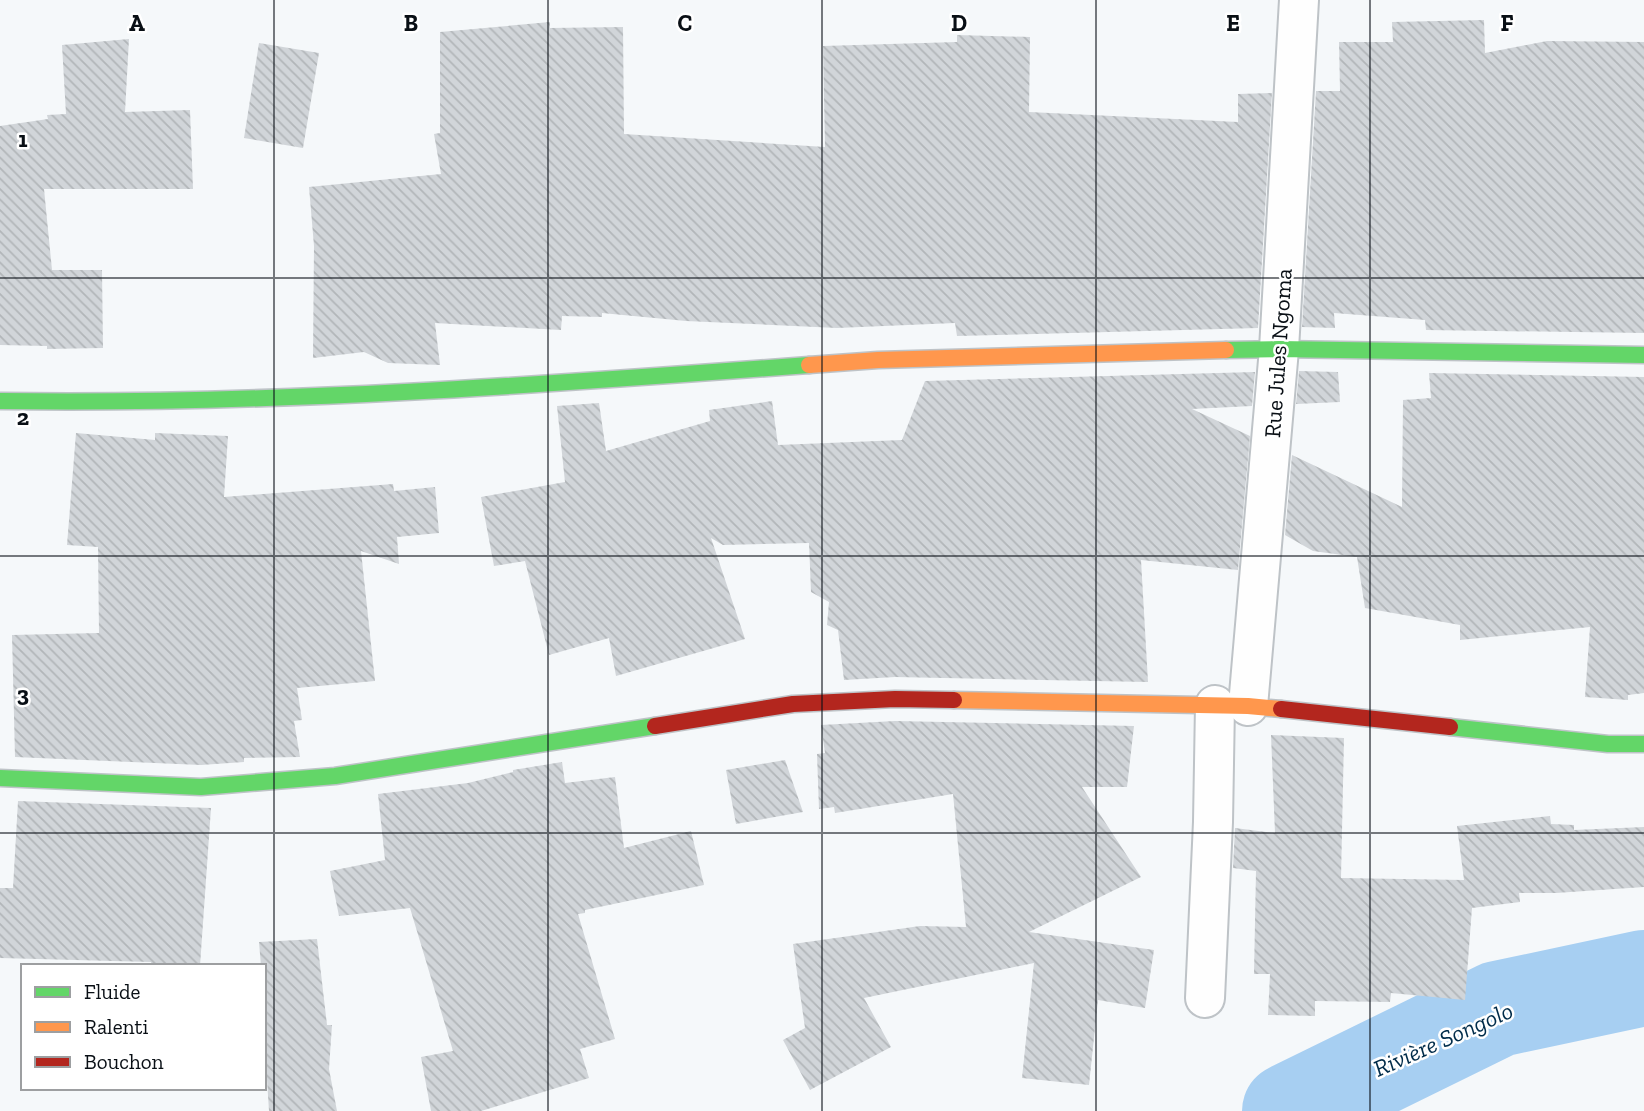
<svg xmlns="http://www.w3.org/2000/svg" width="1644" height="1111" viewBox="0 0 1644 1111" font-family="'Zilla Slab',serif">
	<defs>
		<pattern id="building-back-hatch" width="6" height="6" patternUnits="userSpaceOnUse" patternTransform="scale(1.75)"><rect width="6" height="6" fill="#d1d5d9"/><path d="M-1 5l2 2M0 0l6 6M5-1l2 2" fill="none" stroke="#b2b6b9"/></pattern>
	</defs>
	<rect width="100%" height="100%" fill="#f5f8fa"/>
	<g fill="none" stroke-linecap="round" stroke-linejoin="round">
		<path stroke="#a7cff2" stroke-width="96" d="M 1290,1111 L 1498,1009 L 1644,978"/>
	</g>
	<g fill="url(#building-back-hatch)">
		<path d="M 1484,20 L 1485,53 L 1547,41 L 1644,42 L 1644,333 L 1426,330 L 1425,320 L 1334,313 L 1335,328 L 1302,327 L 1316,91 L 1340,91 L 1339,42 L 1393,42 L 1392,22 Z"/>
		<path d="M 550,22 L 550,28 L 623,27 L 624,134 L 825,147 L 823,46 L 957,42 L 957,35 L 1030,37 L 1029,112 L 1238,122 L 1238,94 L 1272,93 L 1258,328 L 957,336 L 955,323 L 837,328 L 686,321 L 602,313 L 602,317 L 562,316 L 561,330 L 435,323 L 440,365 L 388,363 L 364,352 L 313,358 L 314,246 L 309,187 L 441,174 L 434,134 L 440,133 L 440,32 Z"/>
		<path d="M 129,39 L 125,112 L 190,110 L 193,189 L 44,189 L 52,270 L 102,270 L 103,348 L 47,349 L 47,346 L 0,345 L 0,126 L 48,119 L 47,115 L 66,114 L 62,45 Z"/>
		<path d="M 259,43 L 319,53 L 303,148 L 244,138 Z"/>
		<path d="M 1299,371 L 1338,372 L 1340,402 L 1296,404 Z"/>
		<path d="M 1255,372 L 1252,406 L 1192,409 L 1250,436 L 1238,570 L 1141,560 L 1148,682 L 895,677 L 844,680 L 838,630 L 827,625 L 829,602 L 811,592 L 809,543 L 723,545 L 711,538 L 745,639 L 616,676 L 609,638 L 549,655 L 525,561 L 494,566 L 481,497 L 565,482 L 557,406 L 599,403 L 606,451 L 710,421 L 709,410 L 772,401 L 778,445 L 902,440 L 925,381 Z"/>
		<path d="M 1429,373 L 1644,377 L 1644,693 L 1628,695 L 1628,700 L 1585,697 L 1590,627 L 1460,640 L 1460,625 L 1365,608 L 1357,557 L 1313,551 L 1285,535 L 1292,455 L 1402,507 L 1403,400 L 1431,398 Z"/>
		<path d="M 76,433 L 155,440 L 155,433 L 228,436 L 224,497 L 393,484 L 394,491 L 435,487 L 439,533 L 397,537 L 399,564 L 361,551 L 375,681 L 297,688 L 302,720 L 294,721 L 300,757 L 244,758 L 244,762 L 201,765 L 15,757 L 12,635 L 99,633 L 98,547 L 67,545 Z"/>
		<path d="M 895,721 L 1134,726 L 1127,787 L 1082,787 L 1141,877 L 1029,932 L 1154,950 L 1145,1008 L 1098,1000 L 1089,1085 L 1022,1078 L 1034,963 L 864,998 L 891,1047 L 810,1090 L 783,1040 L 805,1028 L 793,944 L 920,926 L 966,927 L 953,794 L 835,813 L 834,807 L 819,809 L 817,754 L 825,753 L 821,725 Z"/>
		<path d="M 1271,735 L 1344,738 L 1341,878 L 1464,880 L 1457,826 L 1550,816 L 1551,824 L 1574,825 L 1574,830 L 1644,827 L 1644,887 L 1556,893 L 1519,893 L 1520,902 L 1472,908 L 1465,1000 L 1391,993 L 1390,1002 L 1315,1001 L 1315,1016 L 1268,1015 L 1270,974 L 1254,974 L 1256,871 L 1233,868 L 1235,828 L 1275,833 Z"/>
		<path d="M 785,760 L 803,812 L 736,824 L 726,770 Z"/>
		<path d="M 562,762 L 565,783 L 615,777 L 624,848 L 691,831 L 704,885 L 585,910 L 585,913 L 578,914 L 615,1039 L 580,1049 L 589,1078 L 481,1111 L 431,1111 L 421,1057 L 453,1051 L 410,908 L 339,916 L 330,871 L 385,860 L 378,794 L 468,783 L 513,772 L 513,770 Z"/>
		<path d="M 18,801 L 211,808 L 200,966 L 152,966 L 151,962 L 0,958 L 0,888 L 13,888 Z"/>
		<path d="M 317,939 L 327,1025 L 332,1025 L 329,1069 L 337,1111 L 269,1111 L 264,1032 L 264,966 L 261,966 L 259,942 Z"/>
	</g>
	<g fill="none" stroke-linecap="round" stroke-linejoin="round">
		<g stroke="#bec3c7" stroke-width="42">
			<g id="street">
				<path d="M 1248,706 L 1279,349 L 1299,0"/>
				<path d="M 1205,998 L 1213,822 L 1215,705"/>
			</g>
		</g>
		<g stroke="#bec3c7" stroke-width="19">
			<g id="fast">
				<path d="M 1226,350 L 1279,349 L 1644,355"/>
				<path d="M 0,401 C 270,405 540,385 809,365"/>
				<path d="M 1450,727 L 1608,744 L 1644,744"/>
				<path d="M 0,778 L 201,787 L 335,776 L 655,726"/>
			</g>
		</g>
		<g stroke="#bec3c7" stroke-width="19">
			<g id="slow">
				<path d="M 809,365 L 878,360 L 1226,350"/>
				<path d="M 954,700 L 1248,706 L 1281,709"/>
			</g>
		</g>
		<g stroke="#bec3c7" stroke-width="19">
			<g id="jam">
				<path d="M 1281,709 L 1450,727"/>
				<path d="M 655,726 L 793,704 L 895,699 L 954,700"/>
			</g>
		</g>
		<use href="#street" stroke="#fefefe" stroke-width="38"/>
		<use href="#fast" stroke="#63d668" stroke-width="16"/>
		<use href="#slow" stroke="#ff974d" stroke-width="16"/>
		<use href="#jam" stroke="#b3261e" stroke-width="16"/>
	</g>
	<path fill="none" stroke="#090f15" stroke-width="2" stroke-opacity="0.55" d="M 274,0 L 274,1111M 548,0 L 548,1111M 822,0 L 822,1111M 1096,0 L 1096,1111M 1370,0 L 1370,1111M 0,278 L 1644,278M 0,556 L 1644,556M 0,833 L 1644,833"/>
	<g text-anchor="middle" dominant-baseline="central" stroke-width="5" stroke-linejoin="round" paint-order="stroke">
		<g font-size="23" fill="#090f15" stroke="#fff">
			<text transform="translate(1278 353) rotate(-86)">Rue Jules Ngoma</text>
		</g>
		<g font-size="24" font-style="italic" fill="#002c4a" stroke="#fff">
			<text transform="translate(1443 1039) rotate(-24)">Rivière Songolo</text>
		</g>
	</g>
	<g font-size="23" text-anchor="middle" font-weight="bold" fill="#090f15" stroke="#fff" stroke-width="5" stroke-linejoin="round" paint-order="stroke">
		<text x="137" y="31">A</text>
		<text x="411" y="31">B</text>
		<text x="685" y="31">C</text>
		<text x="959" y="31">D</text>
		<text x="1233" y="31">E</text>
		<text x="1507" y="31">F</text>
		<text x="23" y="147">1</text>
		<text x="23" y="425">2</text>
		<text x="23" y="702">3</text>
	</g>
	<rect x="21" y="964" width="245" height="126" fill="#ffffff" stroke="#9d9fa1" stroke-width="2"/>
	<rect x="35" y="987" width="35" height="10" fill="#63d668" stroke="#9d9fa1" stroke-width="2"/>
	<text x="84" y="999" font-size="21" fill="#090f15">Fluide</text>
	<rect x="35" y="1022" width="35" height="10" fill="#ff974d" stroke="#9d9fa1" stroke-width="2"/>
	<text x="84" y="1034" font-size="21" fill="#090f15">Ralenti</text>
	<rect x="35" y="1057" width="35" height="10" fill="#b3261e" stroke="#9d9fa1" stroke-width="2"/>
	<text x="84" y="1069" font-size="21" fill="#090f15">Bouchon</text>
</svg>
